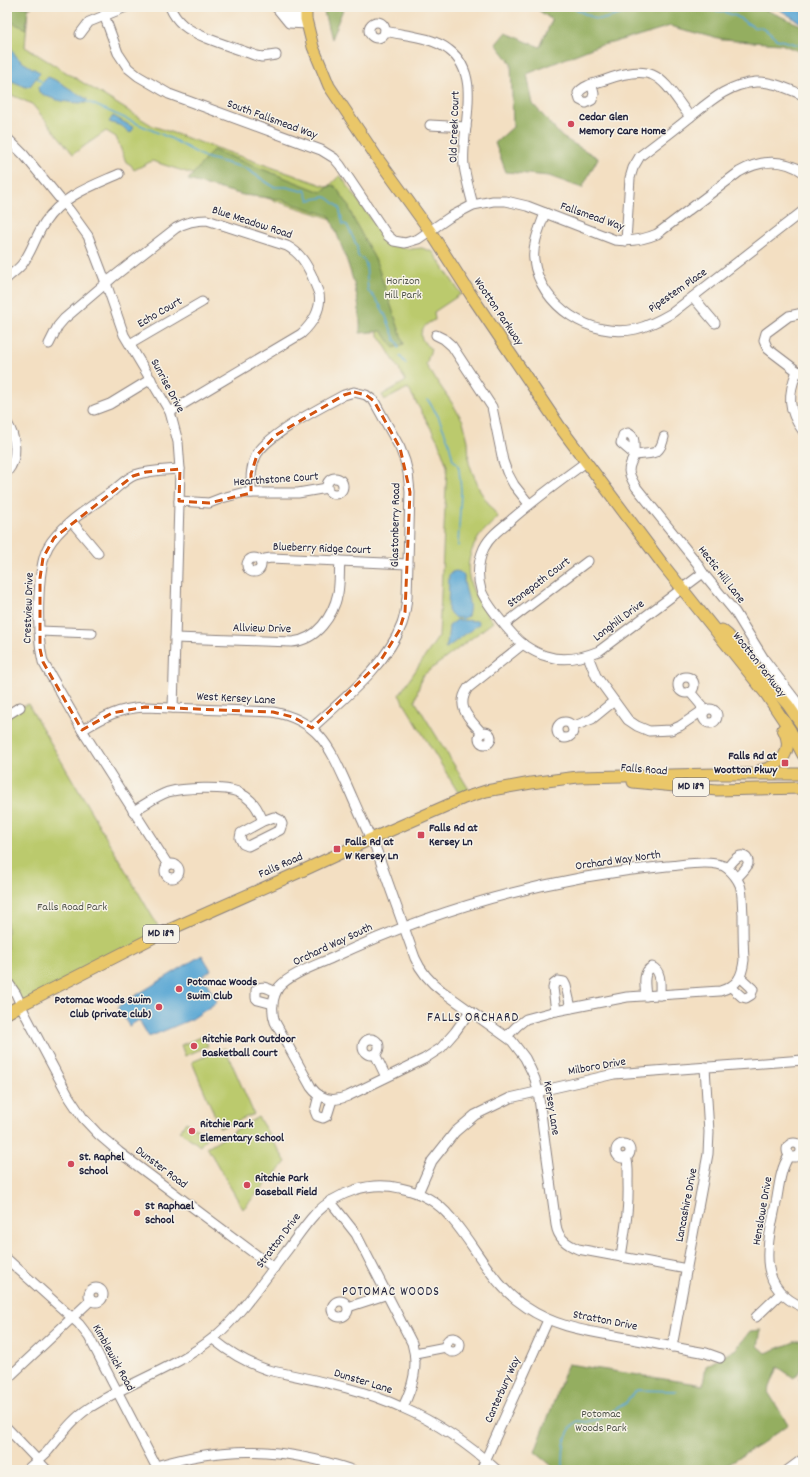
<svg xmlns="http://www.w3.org/2000/svg" width="810" height="1477" viewBox="0 0 810 1477" font-family="Dekko,sans-serif">
	<rect width="100%" height="100%" fill="#f7f3e8"/>
	<filter id="ink" filterUnits="userSpaceOnUse"><feTurbulence type="fractalNoise" baseFrequency=".025" numOctaves="2"/><feDisplacementMap in="SourceGraphic" scale="8" xChannelSelector="R" yChannelSelector="G"/><feConvolveMatrix kernelMatrix="1 2 1 2 8 2 1 2 1" color-interpolation-filters="sRGB"/></filter>
	<filter id="wash" filterUnits="userSpaceOnUse"><feTurbulence type="fractalNoise" baseFrequency=".012" numOctaves="4" result="noise"/><feDisplacementMap in="SourceGraphic" scale="16" xChannelSelector="R" yChannelSelector="G"/><feGaussianBlur stdDeviation="0.9" result="paint"/><feColorMatrix in="noise" values="0 0 0 0 0 0 0 0 0 0 0 0 0 0 0 0 0 1.4 0 .05"/><feComposite in="paint" operator="in"/></filter>
	<g filter="url(#wash)">
		<rect width="100%" height="100%" fill="#f3dfc2"/>
		<g fill="#bbca6d" stroke="#6e7654">
			<path d="M 7,7 L 32,7 L 28,9 L 25,47 L 153,126 L 328,187 L 340,175 L 384,237 L 392,243 L 401,247 L 411,249 L 422,248 L 433,252 L 461,294 L 434,312 L 435,320 C 426,323 416,332 424,342 C 425,345 429,347 431,349 L 426,365 L 452,403 L 463,421 L 468,441 L 469,463 L 480,491 L 498,517 C 492,524 482,531 477,540 C 458,572 473,595 493,622 L 422,676 L 415,701 L 470,791 L 459,794 L 399,695 L 439,636 L 447,466 L 438,441 L 408,388 L 385,400 L 382,395 L 406,381 L 378,334 L 332,219 L 152,161 L 134,170 L 131,165 L 126,162 L 116,137 L 106,131 L 73,154 L 32,104 L 7,93 Z"/>
			<path d="M 28,704 L 162,933 L 21,1005 L 7,981 L 7,715 L 20,707 Z"/>
			<path d="M 204,1036 L 208,1046 L 185,1056 L 181,1045 Z"/>
			<path d="M 225,1048 L 254,1114 L 220,1128 L 192,1062 Z"/>
			<path d="M 258,1117 L 286,1162 L 243,1209 L 207,1147 Z"/>
			<path d="M 186,1122 L 207,1136 L 200,1146 L 180,1131 Z"/>
		</g>
		<g fill="#94ae60" stroke="#5b684e">
			<path d="M 7,7 L 28,7 L 26,29 L 9,21 L 7,15 Z"/>
			<path d="M 324,7 L 344,7 L 331,39 L 324,12 Z"/>
			<path d="M 534,7 L 759,7 L 803,26 L 803,53 L 781,44 L 722,40 L 670,26 L 621,41 L 597,46 L 527,74 L 533,104 L 562,137 L 598,158 L 582,188 L 549,176 L 506,172 L 495,143 L 513,127 L 511,63 L 496,44 L 505,33 L 540,47 L 552,20 Z"/>
			<path d="M 213,150 L 321,192 L 328,187 L 334,185 L 348,204 L 353,218 L 376,261 L 404,344 L 394,348 L 382,331 L 360,333 C 362,293 344,253 330,216 L 279,199 L 243,195 L 188,180 Z"/>
			<path d="M 761,1330 L 758,1346 L 766,1353 L 797,1341 L 803,1341 L 803,1353 L 801,1354 L 802,1369 L 794,1378 L 778,1367 L 768,1392 L 788,1424 L 760,1445 L 717,1470 L 557,1470 L 535,1452 L 568,1364 L 703,1385 L 706,1366 L 736,1349 L 750,1331 Z"/>
		</g>
		<g fill="#5ba8d4" stroke="#3e6588">
			<path d="M 775,7 L 803,7 L 803,24 Z"/>
			<path d="M 7,38 C 13,51 14,58 29,66 C 33,69 36,69 40,73 L 30,86 L 26,87 L 7,79 Z"/>
			<path d="M 48,77 C 62,82 73,92 87,99 L 86,103 C 69,103 53,101 39,92 L 38,87 Z"/>
			<path d="M 113,116 L 134,128 L 130,133 L 122,126 L 109,122 Z"/>
			<path d="M 456,571 L 460,572 L 464,576 C 463,590 473,602 468,616 L 464,618 L 455,618 L 448,611 L 449,575 L 452,572 Z"/>
			<path d="M 457,620 L 478,621 L 479,624 L 445,649 L 447,644 L 449,626 Z"/>
			<path d="M 202,955 L 211,970 L 203,976 L 217,1002 L 192,1019 L 149,1037 L 139,1020 L 129,1026 L 117,1007 Z"/>
		</g>
		<g fill="none" stroke-linecap="round" stroke-linejoin="round">
			<g stroke="#5ba8d4" stroke-width="1.5">
				<path d="M 571,7 L 596,19 L 604,19 L 646,7"/>
				<path d="M 687,7 L 699,10 L 721,11 L 736,16 L 755,28 L 759,27 L 767,31 L 776,39 L 803,46"/>
				<path d="M 37,78 L 42,82"/>
				<path d="M 86,101 L 172,139 L 204,157 L 245,168 L 274,187 L 286,187 L 302,191 L 305,190 L 309,200 L 325,197 L 328,198 L 339,207 L 343,224 L 347,225 L 357,246 L 358,256 L 364,260 L 366,264 L 368,291 C 383,304 388,321 395,340 L 398,343 L 399,348"/>
				<path d="M 400,356 L 406,364"/>
				<path d="M 428,400 L 438,416 L 449,443 L 453,460 L 457,463 L 459,469 L 461,490 L 458,546"/>
				<path d="M 462,620 L 462,618"/>
				<path d="M 563,1470 C 563,1452 562,1434 577,1421 L 587,1422 L 599,1419 L 626,1403 L 629,1398 L 637,1390 L 677,1391"/>
			</g>
		</g>
	</g>
	<g filter="url(#ink)">
		<g fill="none" stroke-linecap="round" stroke-linejoin="round">
			<g stroke="#8a807e" stroke-width="11">
				<g id="minor">
					<path d="M 170,7 C 173,14 177,20 183,25 C 198,38 237,48 257,56 L 262,57 L 276,55"/>
					<path d="M 276,7 L 289,23 L 307,24"/>
					<path d="M 104,15 L 118,53 L 128,68 L 138,76 L 169,94 L 321,150 L 334,158 L 340,165 L 387,235 L 394,241 L 405,243 L 418,239 L 450,217 L 473,205 L 493,201 L 506,201 L 527,206 L 615,240 C 631,242 643,240 657,234 L 739,172 C 760,160 783,158 803,172"/>
					<path d="M 284,16 L 295,16 L 306,19"/>
					<circle cx="377" cy="30" r="8"/>
					<path d="M 385,31 C 406,36 431,36 449,50 C 484,76 460,130 464,166 C 466,179 470,193 473,205"/>
					<path d="M 80,34 L 89,22 L 126,7"/>
					<path d="M 592,85 L 594,94 L 592,100 L 586,103 L 580,100 L 578,93 C 584,85 596,83 605,80 C 657,61 661,78 690,117"/>
					<path d="M 430,125 L 466,127"/>
					<path d="M 7,138 L 24,155 L 70,211 L 88,236 L 106,283 L 124,335 L 170,412 L 178,442 L 180,469 L 173,708"/>
					<path d="M 545,213 C 540,227 532,245 534,260 C 540,306 591,339 636,329 C 649,326 660,320 672,313 L 803,211"/>
					<path d="M 626,241 L 630,178 L 633,168 L 640,156 C 657,143 673,131 689,118 C 709,102 728,84 756,82 C 772,81 788,89 803,95"/>
					<path d="M 7,278 C 12,273 19,269 23,263 C 32,251 36,235 45,222 C 62,196 92,186 119,174"/>
					<path d="M 693,297 L 715,323"/>
					<path d="M 803,313 L 789,316 L 766,333 L 764,340 L 768,349 L 797,371 L 803,373"/>
					<path d="M 436,335 L 444,339 L 452,346 L 492,407 L 503,461 L 507,472 L 514,485 L 529,504"/>
					<path d="M 49,344 L 58,326 L 64,319 L 112,278 L 176,228 C 186,222 195,220 207,220 L 287,246 C 300,253 306,263 312,276 C 314,282 317,288 319,294 C 322,309 312,324 301,334 L 170,412"/>
					<path d="M 130,344 L 202,302"/>
					<path d="M 797,371 C 788,394 787,410 803,431"/>
					<path d="M 94,410 L 110,404 L 151,379"/>
					<path d="M 7,423 C 16,437 19,458 7,472"/>
					<path d="M 628,433 C 638,438 632,447 635,455 L 621,443 L 623,435 Z"/>
					<path d="M 664,437 C 659,458 651,452 635,455 C 626,470 628,473 636,487 L 697,563 L 703,573 L 735,612 L 764,659 L 803,710"/>
					<path d="M 586,462 C 560,481 535,499 511,520 C 501,528 490,536 484,548 C 478,561 477,576 481,590 C 486,604 512,636 524,645 C 530,649 538,654 546,656 C 564,662 582,658 599,651 L 703,573"/>
					<circle cx="335" cy="486" r="8"/>
					<path d="M 251,493 C 251,480 250,468 256,456 C 266,435 322,407 344,395 L 354,392 L 366,395 L 374,401 L 400,448 L 405,461 L 408,473 L 410,492 L 407,597 C 406,607 405,616 402,624 C 387,665 343,699 312,728"/>
					<path d="M 179,501 L 209,503 L 222,498 L 241,493 L 298,493 L 327,488"/>
					<path d="M 72,522 L 98,553"/>
					<circle cx="254" cy="565" r="7"/>
					<path d="M 260,562 L 265,559 L 271,558 L 408,564"/>
					<path d="M 505,624 L 588,561"/>
					<path d="M 39,631 L 92,633"/>
					<path d="M 175,638 L 292,642 C 317,640 333,616 338,593 C 340,582 339,571 340,561"/>
					<path d="M 588,656 L 596,676 L 628,720 L 637,726 L 649,731 L 671,730 L 680,726 L 702,711 L 701,705 L 690,692"/>
					<circle cx="686" cy="685" r="8"/>
					<circle cx="710" cy="716" r="7"/>
					<path d="M 7,715 L 20,707"/>
					<circle cx="565" cy="730" r="8"/>
					<path d="M 572,727 L 592,719 L 614,701"/>
					<path d="M 82,730 C 104,717 119,708 145,707 L 273,712 C 317,720 329,745 346,783 C 354,801 362,820 371,839 L 375,846 L 415,958 C 421,972 430,982 442,991 L 512,1041 L 525,1058 L 531,1070 L 535,1079 L 538,1091 L 556,1225 C 558,1238 566,1244 578,1249 L 687,1269"/>
					<circle cx="485" cy="738" r="6"/>
					<path d="M 481,732 C 469,718 455,707 468,688 L 523,644"/>
					<path d="M 133,811 C 145,805 156,796 168,792 C 183,788 224,786 238,792 C 242,794 248,798 251,801 C 257,806 260,814 263,821 L 274,817 L 280,820 L 282,824 L 280,830 L 248,846 L 243,844 L 240,838 L 241,833 L 263,821"/>
					<circle cx="172" cy="871" r="7"/>
					<path d="M 168,865 L 82,730 L 43,662 C 37,637 36,570 48,547 C 60,525 92,506 113,491 C 119,486 127,478 135,475 C 149,470 165,470 180,469"/>
					<path d="M 727,868 C 730,865 734,859 738,857 C 744,853 751,860 747,866 C 745,870 740,874 737,878"/>
					<path d="M 7,981 L 16,994 L 25,1014 L 69,1097 L 83,1118 L 98,1134 L 119,1152 L 274,1268"/>
					<path d="M 731,987 L 742,997 L 746,998 L 751,995 L 753,989 L 740,977"/>
					<path d="M 646,996 C 645,986 642,972 652,967 C 662,971 660,985 660,995"/>
					<path d="M 273,1004 L 258,1000 L 256,998 L 256,990 C 262,984 269,989 276,992"/>
					<path d="M 470,1011 L 455,1032 L 441,1048 L 424,1059 L 348,1096 C 334,1102 320,1100 311,1087 L 275,1022 C 271,1011 272,997 279,987 C 290,974 317,965 332,958 C 437,908 551,877 667,866 C 683,865 714,859 727,868 C 733,873 737,878 740,885 C 743,894 742,905 743,915 C 743,930 743,945 744,960 C 742,978 737,986 720,991 L 627,997 L 556,1011 L 526,1019 L 517,1026 L 507,1036"/>
					<path d="M 556,1011 L 553,988 L 554,984 L 558,981 L 564,982 L 566,986 L 571,1008"/>
					<circle cx="371" cy="1047" r="8"/>
					<path d="M 375,1054 L 386,1077"/>
					<path d="M 319,1095 L 315,1111 L 317,1116 L 323,1118 L 327,1116 L 332,1100"/>
					<circle cx="794" cy="1150" r="7"/>
					<circle cx="623" cy="1151" r="7"/>
					<path d="M 789,1156 C 780,1169 779,1188 776,1203 C 768,1243 754,1287 803,1307"/>
					<path d="M 418,1193 L 432,1161 L 455,1132 L 475,1115 L 510,1098 L 614,1074 L 803,1060"/>
					<path d="M 330,1201 L 356,1234 L 412,1343 C 419,1366 413,1386 403,1407"/>
					<path d="M 621,1257 C 625,1231 629,1208 628,1182 C 628,1173 629,1165 626,1157"/>
					<path d="M 7,1259 L 79,1324 L 89,1337 L 158,1470"/>
					<circle cx="96" cy="1295" r="7"/>
					<circle cx="340" cy="1309" r="8"/>
					<path d="M 348,1307 L 388,1294"/>
					<path d="M 756,1317 L 781,1293"/>
					<circle cx="453" cy="1345" r="7"/>
					<path d="M 213,1339 C 230,1353 247,1363 268,1370 C 314,1380 360,1388 403,1408 C 438,1423 469,1445 497,1470"/>
					<path d="M 672,1347 L 708,1154 L 709,1132 L 705,1067"/>
					<path d="M 415,1353 L 446,1347"/>
					<path d="M 7,1379 L 91,1300"/>
					<path d="M 803,1381 L 803,1387"/>
					<path d="M 7,1428 L 47,1470"/>
					<path d="M 156,1466 C 226,1445 283,1447 352,1470"/>
					<path d="M 27,1470 C 33,1464 41,1458 47,1452 C 60,1437 72,1419 89,1408 C 129,1382 176,1368 213,1338 C 225,1329 235,1317 245,1305 C 259,1288 272,1270 285,1253 C 295,1240 304,1226 315,1214 C 337,1192 369,1181 400,1188 C 420,1192 438,1202 451,1218 C 477,1248 492,1285 526,1307 C 555,1327 587,1331 620,1337 C 649,1342 678,1348 706,1353 L 720,1358"/>
					<path d="M 481,1470 L 548,1320"/>
					<path d="M 788,1470 L 803,1459"/>
				</g>
			</g>
			<g stroke="#8a807e" stroke-width="13">
				<g id="major">
					<path d="M 306,7 L 306,19 L 313,47 L 329,86 L 378,159 L 430,231 L 473,298 L 560,427 L 664,566 L 766,694 L 790,730 L 803,755"/>
					<path d="M 722,630 L 728,635 L 788,705 L 803,727"/>
					<path d="M 761,770 C 783,766 794,749 783,729"/>
					<path d="M 633,782 L 717,790 L 803,788"/>
					<path d="M 7,1013 L 21,1005 L 162,933 L 304,870 L 371,839 L 464,798 L 486,791 L 531,783 L 578,777 L 715,774 L 803,774"/>
				</g>
			</g>
			<use href="#minor" stroke="#fff" stroke-width="9"/>
			<use href="#major" stroke="#eac769" stroke-width="11"/>
		</g>
	</g>
	<path fill="none" stroke="#d45411" stroke-width="3" stroke-dasharray="8 5" stroke-linejoin="round" d="M 354,392 L 366,395 L 374,401 L 400,448 L 410,492 L 405,612 L 399,631 L 379,663 L 312,728 L 293,717 L 273,712 L 145,707 L 112,713 L 82,730 L 43,662 L 40,649 L 40,578 L 43,558 L 54,538 L 133,476 L 146,472 L 180,469 L 179,501 L 209,503 L 251,493 L 251,474 L 257,455 L 276,435 L 344,395 Z"/>
	<g fill="#d1495b" stroke="#f7f3e8" stroke-width="1.5">
		<circle cx="571" cy="124" r="4"/>
		<rect x="781" y="759" width="8" height="8" rx="2"/>
		<rect x="417" y="831" width="8" height="8" rx="2"/>
		<rect x="333" y="845" width="8" height="8" rx="2"/>
		<circle cx="179" cy="989" r="4"/>
		<circle cx="159" cy="1007" r="4"/>
		<circle cx="194" cy="1046" r="4"/>
		<circle cx="192" cy="1131" r="4"/>
		<circle cx="71" cy="1164" r="4"/>
		<circle cx="247" cy="1185" r="4"/>
		<circle cx="137" cy="1213" r="4"/>
	</g>
	<g text-anchor="middle" dominant-baseline="central" stroke-width="3" stroke-linejoin="round" paint-order="stroke">
		<g fill="#f7f3e8" stroke="#62616f" stroke-width="1">
			<rect x="673" y="778" width="36" height="18" rx="3"/>
			<rect x="143" y="925" width="36" height="18" rx="3"/>
		</g>
		<g font-size="11" font-weight="bold" fill="#22223b">
			<text x="691" y="787">MD 189</text>
			<text x="161" y="934">MD 189</text>
		</g>
		<g font-size="12" font-weight="bold" fill="#22223b" stroke="#f7f3e8" text-anchor="start">
			<text x="579" y="117">Cedar Glen<tspan x="579" dy="14">Memory Care Home</tspan></text>
			<text x="777" y="756" text-anchor="end">Falls Rd at<tspan x="777" dy="14">Wootton Pkwy</tspan></text>
			<text x="429" y="828">Falls Rd at<tspan x="429" dy="14">Kersey Ln</tspan></text>
			<text x="345" y="842">Falls Rd at<tspan x="345" dy="14">W Kersey Ln</tspan></text>
			<text x="187" y="982">Potomac Woods<tspan x="187" dy="14">Swim Club</tspan></text>
			<text x="151" y="1000" text-anchor="end">Potomac Woods Swim<tspan x="151" dy="14">Club (private club)</tspan></text>
			<text x="202" y="1039">Ritchie Park Outdoor<tspan x="202" dy="14">Basketball Court</tspan></text>
			<text x="200" y="1124">Ritchie Park<tspan x="200" dy="14">Elementary School</tspan></text>
			<text x="79" y="1157">St. Raphel<tspan x="79" dy="14">School</tspan></text>
			<text x="255" y="1178">Ritchie Park<tspan x="255" dy="14">Baseball Field</tspan></text>
			<text x="145" y="1206">St Raphael<tspan x="145" dy="14">School</tspan></text>
		</g>
		<g font-size="12" fill="#22223b" stroke="#f7f3e8">
			<text transform="translate(272 120) rotate(20)">South Fallsmead Way</text>
			<text transform="translate(455 127) rotate(-88)">Old Creek Court</text>
			<text transform="translate(592 217) rotate(19)">Fallsmead Way</text>
			<text transform="translate(252 223) rotate(18)">Blue Meadow Road</text>
			<text transform="translate(678 291) rotate(-35)">Pipestem Place</text>
			<text transform="translate(498 312) rotate(56)">Wootton Parkway</text>
			<text transform="translate(160 313) rotate(-30)">Echo Court</text>
			<text transform="translate(167 386) rotate(62)">Sunrise Drive</text>
			<text transform="translate(276 480) rotate(-4)">Hearthstone Court</text>
			<text transform="translate(396 525) rotate(-89)">Glastonberry Road</text>
			<text transform="translate(322 549) rotate(2)">Blueberry Ridge Court</text>
			<text transform="translate(721 575) rotate(52)">Hectic Hill Lane</text>
			<text transform="translate(539 583) rotate(-37)">Stonepath Court</text>
			<text transform="translate(29 608) rotate(-88)">Crestview Drive</text>
			<text transform="translate(619 621) rotate(-37)">Longhill Drive</text>
			<text transform="translate(262 629) rotate(1)">Allview Drive</text>
			<text transform="translate(759 665) rotate(52)">Wootton Parkway</text>
			<text transform="translate(236 699) rotate(3)">West Kersey Lane</text>
			<text transform="translate(644 770) rotate(5)">Falls Road</text>
			<text transform="translate(618 861) rotate(-8)">Orchard Way North</text>
			<text transform="translate(281 866) rotate(-24)">Falls Road</text>
			<text transform="translate(333 945) rotate(-25)">Orchard Way South</text>
			<text transform="translate(597 1067) rotate(-10)">Milboro Drive</text>
			<text transform="translate(551 1108) rotate(81)">Kersey Lane</text>
			<text transform="translate(161 1168) rotate(37)">Dunster Road</text>
			<text transform="translate(687 1205) rotate(-79)">Lancashire Drive</text>
			<text transform="translate(763 1211) rotate(-80)">Henslowe Drive</text>
			<text transform="translate(279 1241) rotate(-53)">Stratton Drive</text>
			<text transform="translate(605 1321) rotate(11)">Stratton Drive</text>
			<text transform="translate(113 1358) rotate(61)">Kimblewick Road</text>
			<text transform="translate(363 1382) rotate(17)">Dunster Lane</text>
			<text transform="translate(503 1390) rotate(-66)">Canterbury Way</text>
		</g>
		<g font-size="12" fill="#50544a" stroke="#f7f3e8">
			<text x="403" y="281">Horizon<tspan x="403" dy="14">Hill Park</tspan></text>
			<text x="72" y="907">Falls Road Park</text>
			<text x="601" y="1414">Potomac<tspan x="601" dy="14">Woods Park</tspan></text>
		</g>
		<g font-size="13" letter-spacing="1" fill="#22223b" stroke="#f7f3e8">
			<text x="473" y="1018">FALLS ORCHARD</text>
			<text x="391" y="1292">POTOMAC WOODS</text>
		</g>
	</g>
	<rect width="810" height="1477" fill="none" stroke="#f7f3e8" stroke-width="24"/>
</svg>
